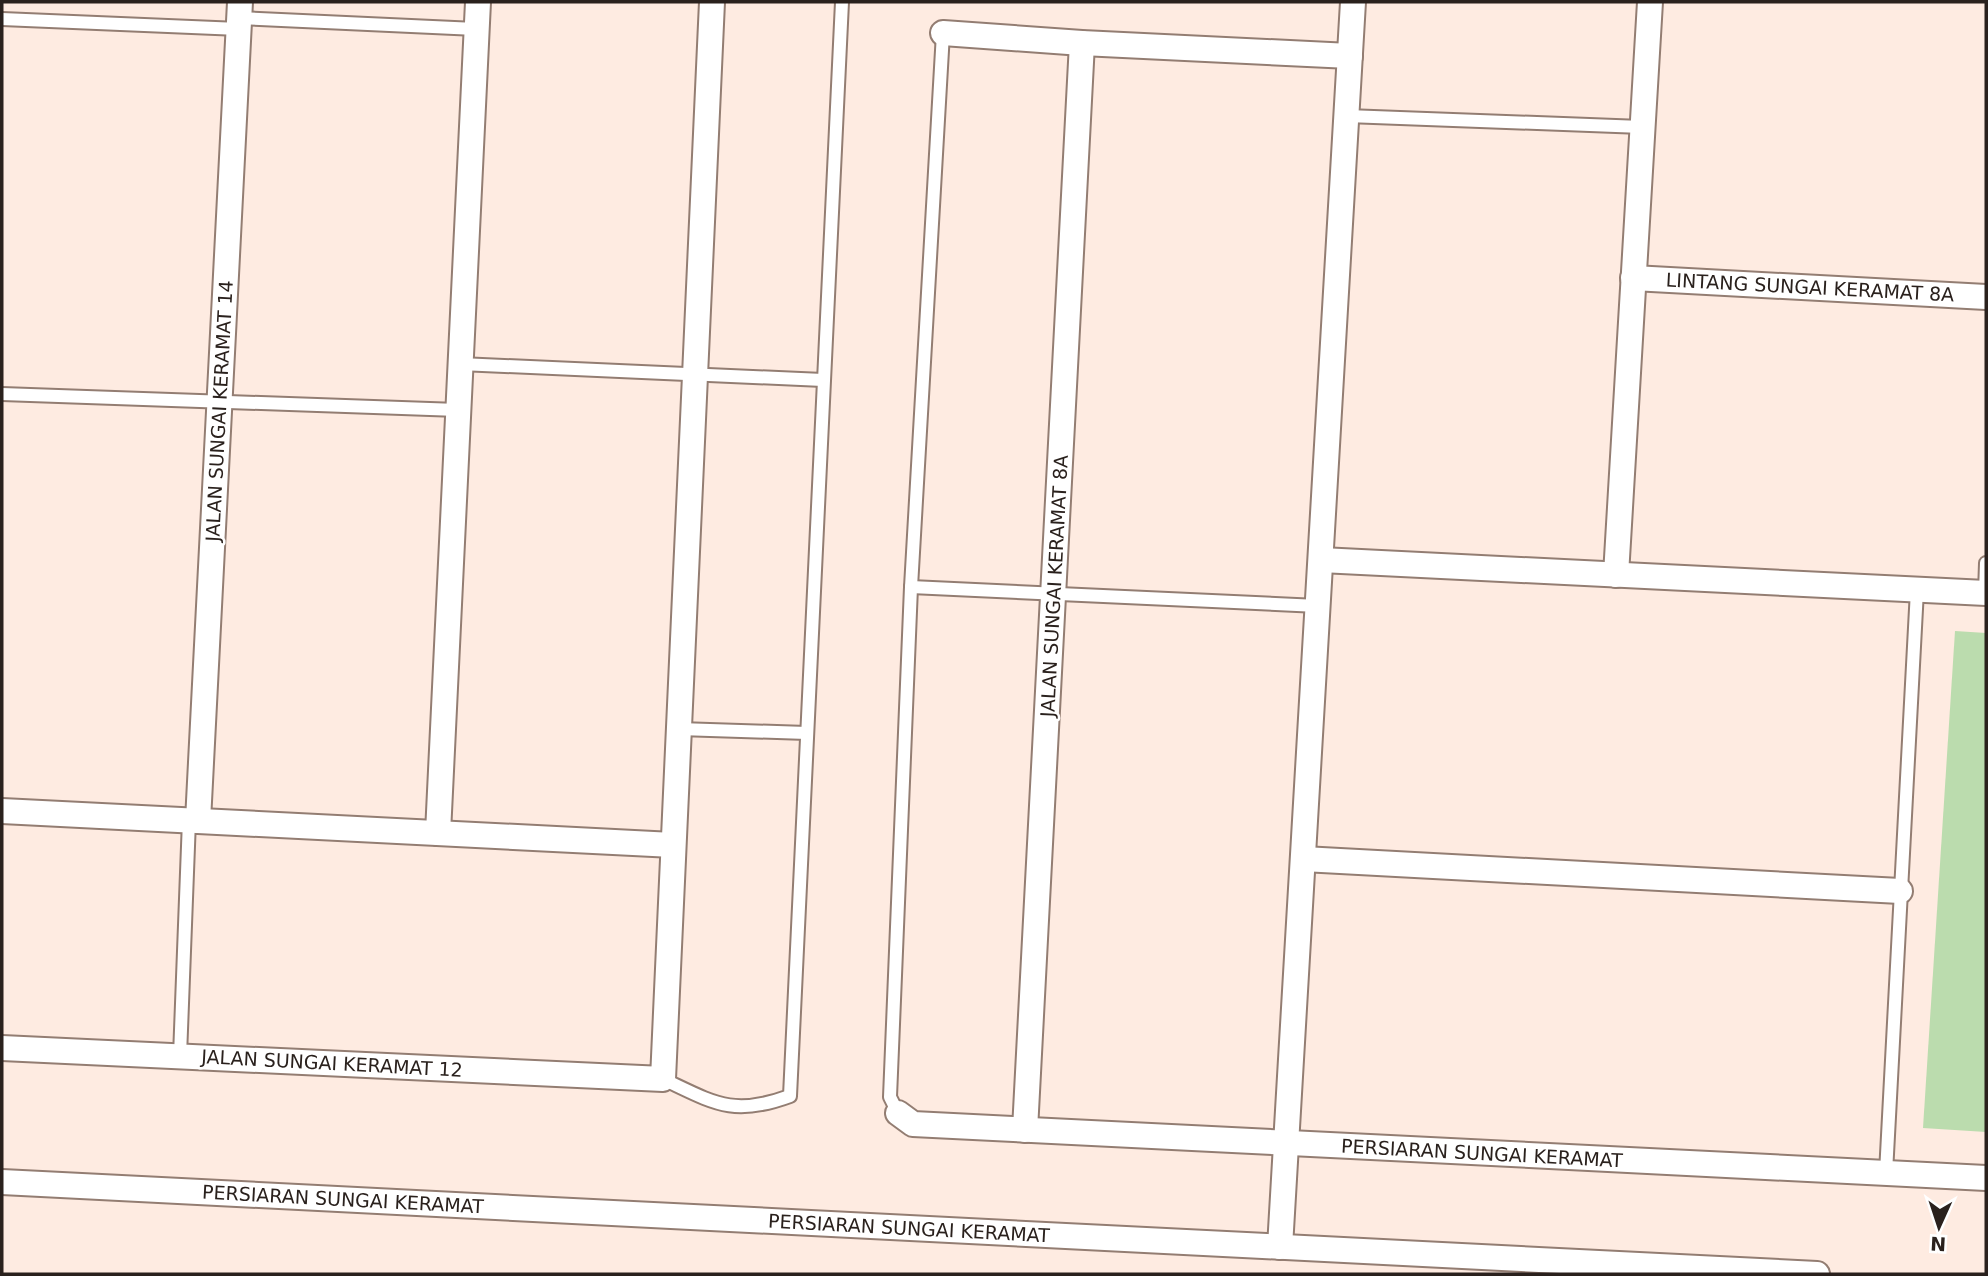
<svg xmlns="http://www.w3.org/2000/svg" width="1988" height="1276" viewBox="0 0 1988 1276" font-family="'DejaVu Sans',sans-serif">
	<rect width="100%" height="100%" fill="#feebe1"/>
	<path fill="#bbdcae" d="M 1955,631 L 1986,633 L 1986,1132 L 1923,1128 Z"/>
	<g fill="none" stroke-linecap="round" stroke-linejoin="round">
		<g stroke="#937d72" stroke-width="16">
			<g id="lane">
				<path d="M 239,18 L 476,29"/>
				<path d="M 2,19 L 239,29"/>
				<path d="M 1347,116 L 1642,127"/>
				<path d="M 460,364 L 823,380"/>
				<path d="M 2,394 L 458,410"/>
				<path d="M 911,587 L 1318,606"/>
				<path d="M 1985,593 L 1986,563"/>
				<path d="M 679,729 L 807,733"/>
				<path d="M 180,1056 L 189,820"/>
				<path d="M 663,1079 C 714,1103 733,1117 790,1096 L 842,2"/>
				<path d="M 898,1113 L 890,1097 L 911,587 L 943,33"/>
				<path d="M 1886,1173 L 1917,590"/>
			</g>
		</g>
		<g stroke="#937d72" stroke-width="28">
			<g id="street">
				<path d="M 943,33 L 1082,43 L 1350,56"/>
				<path d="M 1633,278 L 1986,297"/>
				<path d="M 1321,560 L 1986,593"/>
				<path d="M 1616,575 L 1650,2"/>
				<path d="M 2,811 L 673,845"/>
				<path d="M 198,821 L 240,2"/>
				<path d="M 438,833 L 478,2"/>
				<path d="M 1303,859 L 1900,891"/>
				<path d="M 2,1048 L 663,1079 L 712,2"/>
				<path d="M 898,1113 L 913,1124 L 1986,1178"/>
				<path d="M 1025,1130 L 1082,43"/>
				<path d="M 2,1182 L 1817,1274"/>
				<path d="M 1280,1247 L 1353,2"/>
			</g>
		</g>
		<use href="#lane" stroke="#fff" stroke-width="12"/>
		<use href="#street" stroke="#fff" stroke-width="24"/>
	</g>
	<g text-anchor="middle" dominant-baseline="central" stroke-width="5" stroke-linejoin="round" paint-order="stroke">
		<g font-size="19" fill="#2a211d" stroke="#fff">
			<text transform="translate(1810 287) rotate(3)">LINTANG SUNGAI KERAMAT 8A</text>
			<text transform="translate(219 411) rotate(-87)">JALAN SUNGAI KERAMAT 14</text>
			<text transform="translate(1054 586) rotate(-87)">JALAN SUNGAI KERAMAT 8A</text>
			<text transform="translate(332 1063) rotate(3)">JALAN SUNGAI KERAMAT 12</text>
			<text transform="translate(1482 1153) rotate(3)">PERSIARAN SUNGAI KERAMAT</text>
			<text transform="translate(343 1199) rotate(3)">PERSIARAN SUNGAI KERAMAT</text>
			<text transform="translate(909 1228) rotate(3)">PERSIARAN SUNGAI KERAMAT</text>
		</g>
	</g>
	<rect width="1988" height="1276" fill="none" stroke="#2a211d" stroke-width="7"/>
	<g transform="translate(1939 1227) rotate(183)" stroke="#ffffff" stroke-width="5" paint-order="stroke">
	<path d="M0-5L12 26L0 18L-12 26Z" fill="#2a211d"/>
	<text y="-10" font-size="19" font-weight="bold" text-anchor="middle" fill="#2a211d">N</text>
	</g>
</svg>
